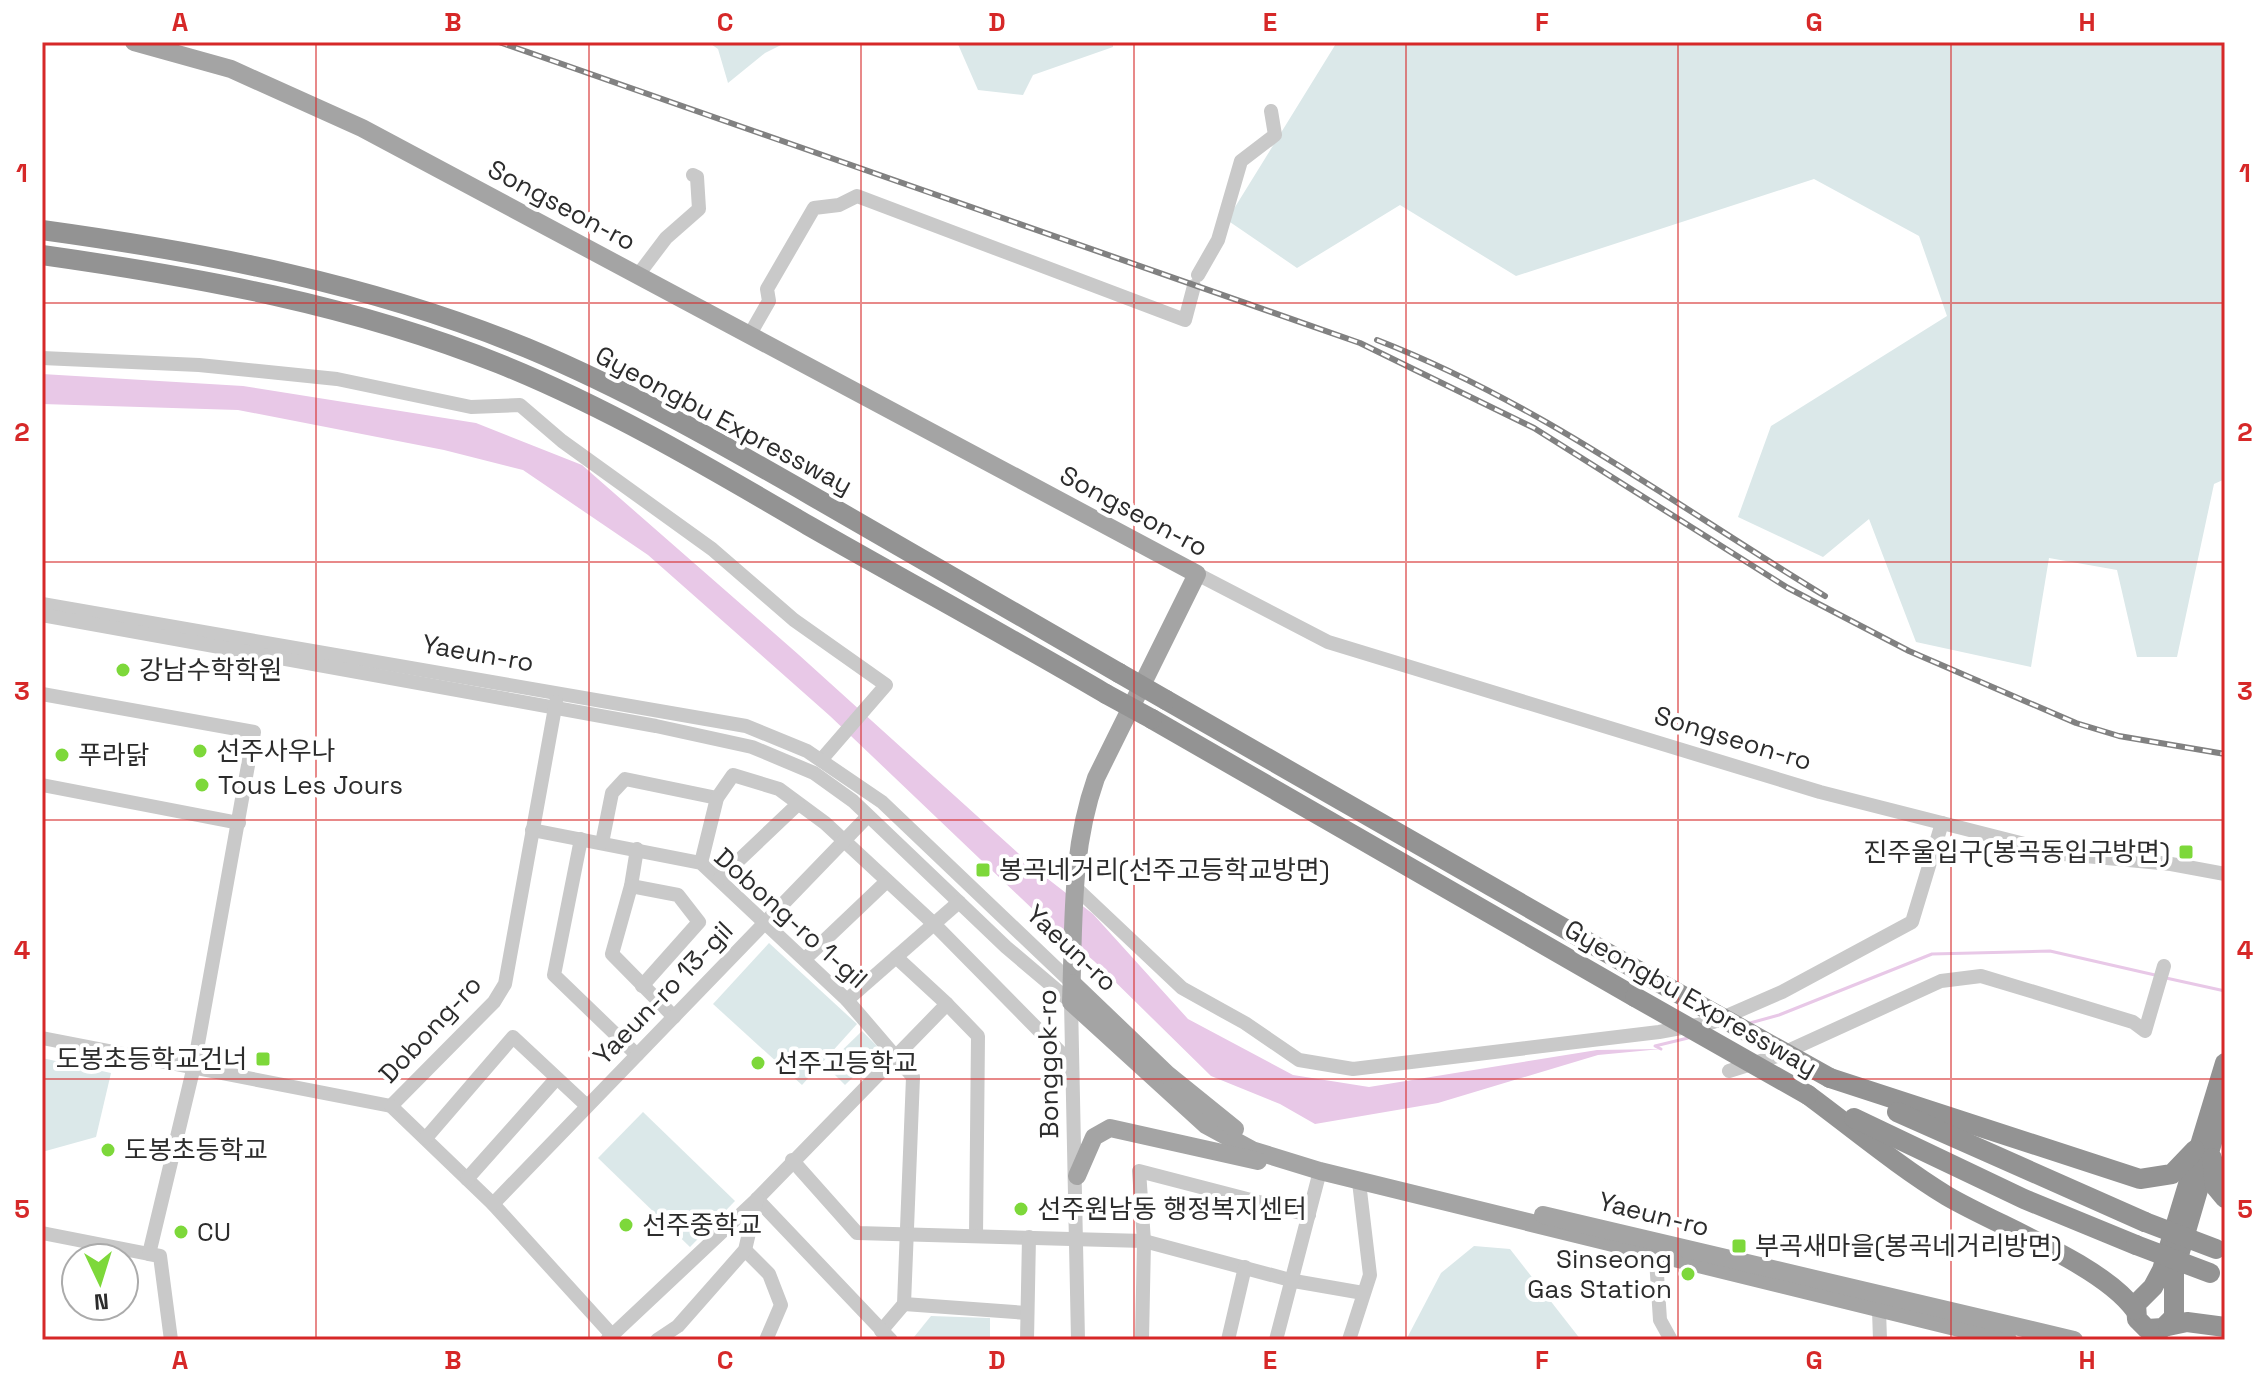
<svg xmlns="http://www.w3.org/2000/svg" width="2267" height="1382" viewBox="0 0 2267 1382" font-family="'Space Grotesk','Noto Sans KR',sans-serif">
	<rect width="100%" height="100%" fill="#fff"/>
	<g fill="#dbe8e9">
		<path d="M 708,42 L 787,42 L 765,53 L 728,83 L 718,49 Z"/>
		<path d="M 957,42 L 1113,42 L 1113,47 L 1033,75 L 1023,95 L 978,90 Z"/>
		<path d="M 1337,42 L 2225,42 L 2225,479 L 2214,484 L 2177,657 L 2137,657 L 2117,570 L 2049,558 L 2031,667 L 1916,642 L 1869,519 L 1823,557 L 1738,517 L 1771,426 L 1947,316 L 1919,236 L 1814,179 L 1516,276 L 1400,205 L 1297,268 L 1227,220 Z"/>
		<path d="M 769,943 L 857,1024 L 802,1085 L 713,1004 Z"/>
		<path d="M 862,1031 L 881,1050 L 845,1085 L 826,1066 Z"/>
		<path d="M 42,1058 L 111,1073 L 96,1137 L 42,1152 Z"/>
		<path d="M 643,1112 L 735,1201 L 690,1247 L 598,1158 Z"/>
		<path d="M 1474,1246 L 1510,1249 L 1581,1340 L 1406,1340 L 1441,1273 Z"/>
		<path d="M 931,1316 L 990,1318 L 990,1340 L 917,1340 L 914,1337 Z"/>
	</g>
	<path fill="#e8c8e7" d="M 42,374 L 243,386 L 476,423 L 582,465 L 799,655 L 1039,872 L 1093,914 L 1188,1019 L 1293,1075 L 1369,1087 L 1597,1050 L 1661,1049 L 1598,1055 L 1438,1103 L 1315,1124 L 1280,1104 L 1211,1076 L 1094,961 L 1042,918 L 830,716 L 648,555 L 523,470 L 444,450 L 238,410 L 42,404 Z"/>
	<g fill="none" stroke-linecap="round" stroke-linejoin="round">
		<g stroke="#e8c8e7" stroke-width="3">
			<path d="M 2166,978 L 2225,991"/>
			<path d="M 1750,1023 L 1779,1015 L 1932,954 L 2050,951 L 2155,975"/>
			<path d="M 1661,1049 L 1655,1046 L 1688,1038"/>
		</g>
		<g stroke="#c9c9c9" stroke-width="14">
			<path d="M 638,275 L 666,238 L 699,209 L 697,177 L 693,175"/>
			<path d="M 1198,275 L 1218,240 L 1241,161 L 1275,135 L 1271,111"/>
			<path d="M 749,336 L 769,301 L 767,289 L 814,208 L 839,205 L 857,196 L 1185,320 L 1194,286"/>
			<path d="M 42,358 L 199,365 L 337,379 L 471,407 L 520,405 L 562,441 L 712,549 L 794,620 L 886,685 L 821,760"/>
			<path d="M 1197,574 L 1328,642 L 1820,792 L 2064,854 L 2171,864 L 2225,874"/>
			<path d="M 42,604 L 746,726 L 807,751 L 882,802 L 1072,983"/>
			<path d="M 42,615 L 656,726 L 752,747 L 814,773 L 853,801 L 1006,947 L 1071,1002 L 1078,1340"/>
			<path d="M 42,694 L 254,732 L 194,1066 L 149,1254 L 42,1233"/>
			<path d="M 42,785 L 239,823"/>
			<path d="M 532,830 L 701,863 L 847,1000 L 913,1077 L 904,1304 L 881,1331"/>
			<path d="M 581,839 L 554,975 L 637,1055"/>
			<path d="M 602,843 L 612,793 L 625,779 L 717,798"/>
			<path d="M 637,849 L 631,886 L 612,954 L 674,1017"/>
			<path d="M 701,863 L 717,798 L 733,775 L 779,789 L 825,823 L 934,924 L 1072,1064"/>
			<path d="M 719,879 L 798,804"/>
			<path d="M 631,886 L 678,895 L 699,922 L 642,986"/>
			<path d="M 1075,887 L 1182,988 L 1245,1023 L 1299,1060 L 1353,1069 L 1659,1032 L 1713,1022 L 1782,992 L 1912,922 L 1942,823"/>
			<path d="M 806,958 L 887,881"/>
			<path d="M 847,1000 L 959,902"/>
			<path d="M 947,1004 L 978,1036 L 976,1236"/>
			<path d="M 42,1038 L 391,1106 L 494,1002 L 505,984 L 556,702"/>
			<path d="M 1729,1071 L 1777,1056 L 1941,981 L 1981,976 L 2133,1022 L 2145,1031 L 2164,966"/>
			<path d="M 391,1106 L 493,1204 L 612,1335"/>
			<path d="M 426,1138 L 513,1037 L 587,1106"/>
			<path d="M 792,1160 L 857,1233 L 1144,1241 L 1294,1281 L 1363,1293"/>
			<path d="M 467,1179 L 556,1079"/>
			<path d="M 757,1199 L 891,1340"/>
			<path d="M 493,1204 L 868,816"/>
			<path d="M 1655,1244 L 1660,1320 L 1671,1340"/>
			<path d="M 745,1250 L 769,1274 L 781,1305 L 766,1340"/>
			<path d="M 149,1254 L 160,1256 L 171,1340"/>
			<path d="M 904,1304 L 1027,1313"/>
			<path d="M 1879,1310 L 1880,1340"/>
			<path d="M 607,1340 L 757,1199 L 947,1004 L 896,957"/>
			<path d="M 657,1340 L 678,1326 L 745,1250 L 757,1199"/>
			<path d="M 1027,1340 L 1029,1237"/>
			<path d="M 1142,1340 L 1144,1241 L 1139,1171 L 1309,1215"/>
			<path d="M 1228,1340 L 1245,1267"/>
			<path d="M 1276,1340 L 1320,1171"/>
			<path d="M 1349,1340 L 1370,1275 L 1359,1182"/>
		</g>
		<g stroke="#a4a4a4" stroke-width="18">
			<path d="M 134,42 L 231,69 L 362,128 L 1197,574 L 1096,778 C 1070,851 1074,926 1071,1002 L 1206,1125 L 1252,1150 L 1320,1171 L 2008,1340"/>
			<path d="M 1072,983 L 1167,1074 L 1235,1129"/>
			<path d="M 1077,1176 L 1094,1137 L 1110,1128 L 1258,1161"/>
			<path d="M 1543,1215 L 2074,1340"/>
		</g>
		<g stroke="#939393" stroke-width="20">
			<path d="M 42,230 C 209,253 371,284 527,348 C 630,391 725,446 821,501 C 921,559 1020,616 1119,673"/>
			<path d="M 42,255 C 198,277 353,305 500,364 C 609,408 710,468 811,527 C 909,583 1009,637 1106,694"/>
			<path d="M 1166,700 L 1658,982"/>
			<path d="M 1152,719 L 1635,997"/>
			<path d="M 2225,1063 L 2162,1270 L 2153,1287 L 2136,1304 L 2137,1319 L 2147,1329 L 2163,1328 L 2174,1317 L 2174,1272 L 2225,1098"/>
			<path d="M 1830,1078 L 2140,1179 L 2172,1174 L 2195,1150"/>
			<path d="M 1808,1095 C 1854,1129 1898,1166 1947,1196 C 1998,1226 2102,1264 2135,1310"/>
			<path d="M 1897,1112 L 2145,1222"/>
			<path d="M 1854,1118 L 2024,1199 L 2136,1245"/>
			<path d="M 2212,1158 L 2215,1186 L 2225,1198"/>
			<path d="M 2168,1326 L 2187,1322 L 2225,1327"/>
		</g>
		<g stroke="#818181" stroke-width="6">
			<g id="rail">
				<path d="M 499,42 L 1360,343 L 1534,428 L 1788,588 L 1909,651 L 2076,723 L 2119,736 L 2225,754"/>
				<path d="M 1377,340 C 1538,402 1678,507 1825,596"/>
			</g>
		</g>
		<use href="#rail" stroke="#fff" stroke-width="3" stroke-dasharray="9" stroke-linecap="butt"/>
		<g stroke="#939393" stroke-width="20">
			<path d="M 1119,673 L 1166,700"/>
			<path d="M 1106,694 L 1152,719"/>
			<path d="M 1658,982 L 1830,1078"/>
			<path d="M 1635,997 L 1808,1095"/>
			<path d="M 2145,1222 L 2216,1249"/>
			<path d="M 2136,1245 L 2210,1273"/>
		</g>
	</g>
	<path fill="none" stroke="#d62828" stroke-width="2" stroke-opacity="0.55" d="M 316,42 L 316,1340M 589,42 L 589,1340M 861,42 L 861,1340M 1134,42 L 1134,1340M 1406,42 L 1406,1340M 1678,42 L 1678,1340M 1951,42 L 1951,1340M 42,303 L 2225,303M 42,562 L 2225,562M 42,820 L 2225,820M 42,1079 L 2225,1079"/>
	<g fill="#7dd83a" stroke="#fff" stroke-width="3">
		<circle cx="123" cy="670" r="8"/>
		<circle cx="200" cy="751" r="8"/>
		<circle cx="62" cy="755" r="8"/>
		<circle cx="202" cy="785" r="8"/>
		<rect x="2178" y="844" width="16" height="16" rx="4"/>
		<rect x="975" y="862" width="16" height="16" rx="4"/>
		<rect x="255" y="1051" width="16" height="16" rx="4"/>
		<circle cx="758" cy="1063" r="8"/>
		<circle cx="108" cy="1150" r="8"/>
		<circle cx="1021" cy="1209" r="8"/>
		<circle cx="626" cy="1225" r="8"/>
		<circle cx="181" cy="1232" r="8"/>
		<rect x="1731" y="1238" width="16" height="16" rx="4"/>
		<circle cx="1688" cy="1274" r="8"/>
	</g>
	<g text-anchor="middle" dominant-baseline="central" stroke-width="8" stroke-linejoin="round" paint-order="stroke">
		<g font-size="26" fill="#2c2c2c" stroke="#fff">
			<text transform="translate(562 205) rotate(28)">Songseon-ro</text>
			<text transform="translate(724 420) rotate(28)">Gyeongbu Expressway</text>
			<text transform="translate(1134 511) rotate(28)">Songseon-ro</text>
			<text transform="translate(478 653) rotate(10)">Yaeun-ro</text>
			<text transform="translate(1733 738) rotate(17)">Songseon-ro</text>
			<text transform="translate(791 918) rotate(42)">Dobong-ro 1-gil</text>
			<text transform="translate(1072 948) rotate(43)">Yaeun-ro</text>
			<text transform="translate(663 993) rotate(-46)">Yaeun-ro 13-gil</text>
			<text transform="translate(1691 998) rotate(30)">Gyeongbu Expressway</text>
			<text transform="translate(430 1029) rotate(-47)">Dobong-ro</text>
			<text transform="translate(1048 1064) rotate(-91)">Bonggok-ro</text>
			<text transform="translate(1654 1214) rotate(14)">Yaeun-ro</text>
		</g>
		<g font-size="26" fill="#2c2c2c" stroke="#fff" text-anchor="start">
			<text x="139" y="670">강남수학학원</text>
			<text x="216" y="751">선주사우나</text>
			<text x="78" y="755">푸라닭</text>
			<text x="218" y="785">Tous Les Jours</text>
			<text x="2170" y="852" text-anchor="end">진주울입구(봉곡동입구방면)</text>
			<text x="999" y="870">봉곡네거리(선주고등학교방면)</text>
			<text x="247" y="1059" text-anchor="end">도봉초등학교건너</text>
			<text x="774" y="1063">선주고등학교</text>
			<text x="124" y="1150">도봉초등학교</text>
			<text x="1037" y="1209">선주원남동 행정복지센터</text>
			<text x="642" y="1225">선주중학교</text>
			<text x="197" y="1232">CU</text>
			<text x="1755" y="1246">부곡새마을(봉곡네거리방면)</text>
			<text x="1672" y="1259" text-anchor="end">Sinseong<tspan x="1672" dy="30">Gas Station</tspan></text>
		</g>
	</g>
	<rect width="2267" height="1382" fill="none" stroke="#ffffff" stroke-width="88"/>
	<g transform="translate(100 1282) rotate(176)"><circle r="38" fill="#ffffff" stroke="#ababab" stroke-width="2"/>
	<path d="M0-6L14 30L0 20L-14 30Z" fill="#7dd83a"/>
	<text y="-12" font-size="22" font-weight="bold" text-anchor="middle" fill="#2c2c2c">N</text>
	</g>
	<rect x="44" y="44" width="2179" height="1294" fill="none" stroke="#d62828" stroke-width="3"/>
	<g font-size="26" text-anchor="middle" font-weight="bold" fill="#d62828">
		<text x="180" y="31">A</text>
		<text x="453" y="31">B</text>
		<text x="725" y="31">C</text>
		<text x="997" y="31">D</text>
		<text x="1270" y="31">E</text>
		<text x="1542" y="31">F</text>
		<text x="1814" y="31">G</text>
		<text x="2087" y="31">H</text>
		<text x="22" y="182">1</text>
		<text x="2245" y="182">1</text>
		<text x="22" y="441">2</text>
		<text x="2245" y="441">2</text>
		<text x="22" y="700">3</text>
		<text x="2245" y="700">3</text>
		<text x="22" y="959">4</text>
		<text x="2245" y="959">4</text>
		<text x="22" y="1218">5</text>
		<text x="2245" y="1218">5</text>
		<text x="180" y="1369">A</text>
		<text x="453" y="1369">B</text>
		<text x="725" y="1369">C</text>
		<text x="997" y="1369">D</text>
		<text x="1270" y="1369">E</text>
		<text x="1542" y="1369">F</text>
		<text x="1814" y="1369">G</text>
		<text x="2087" y="1369">H</text>
	</g>
</svg>
